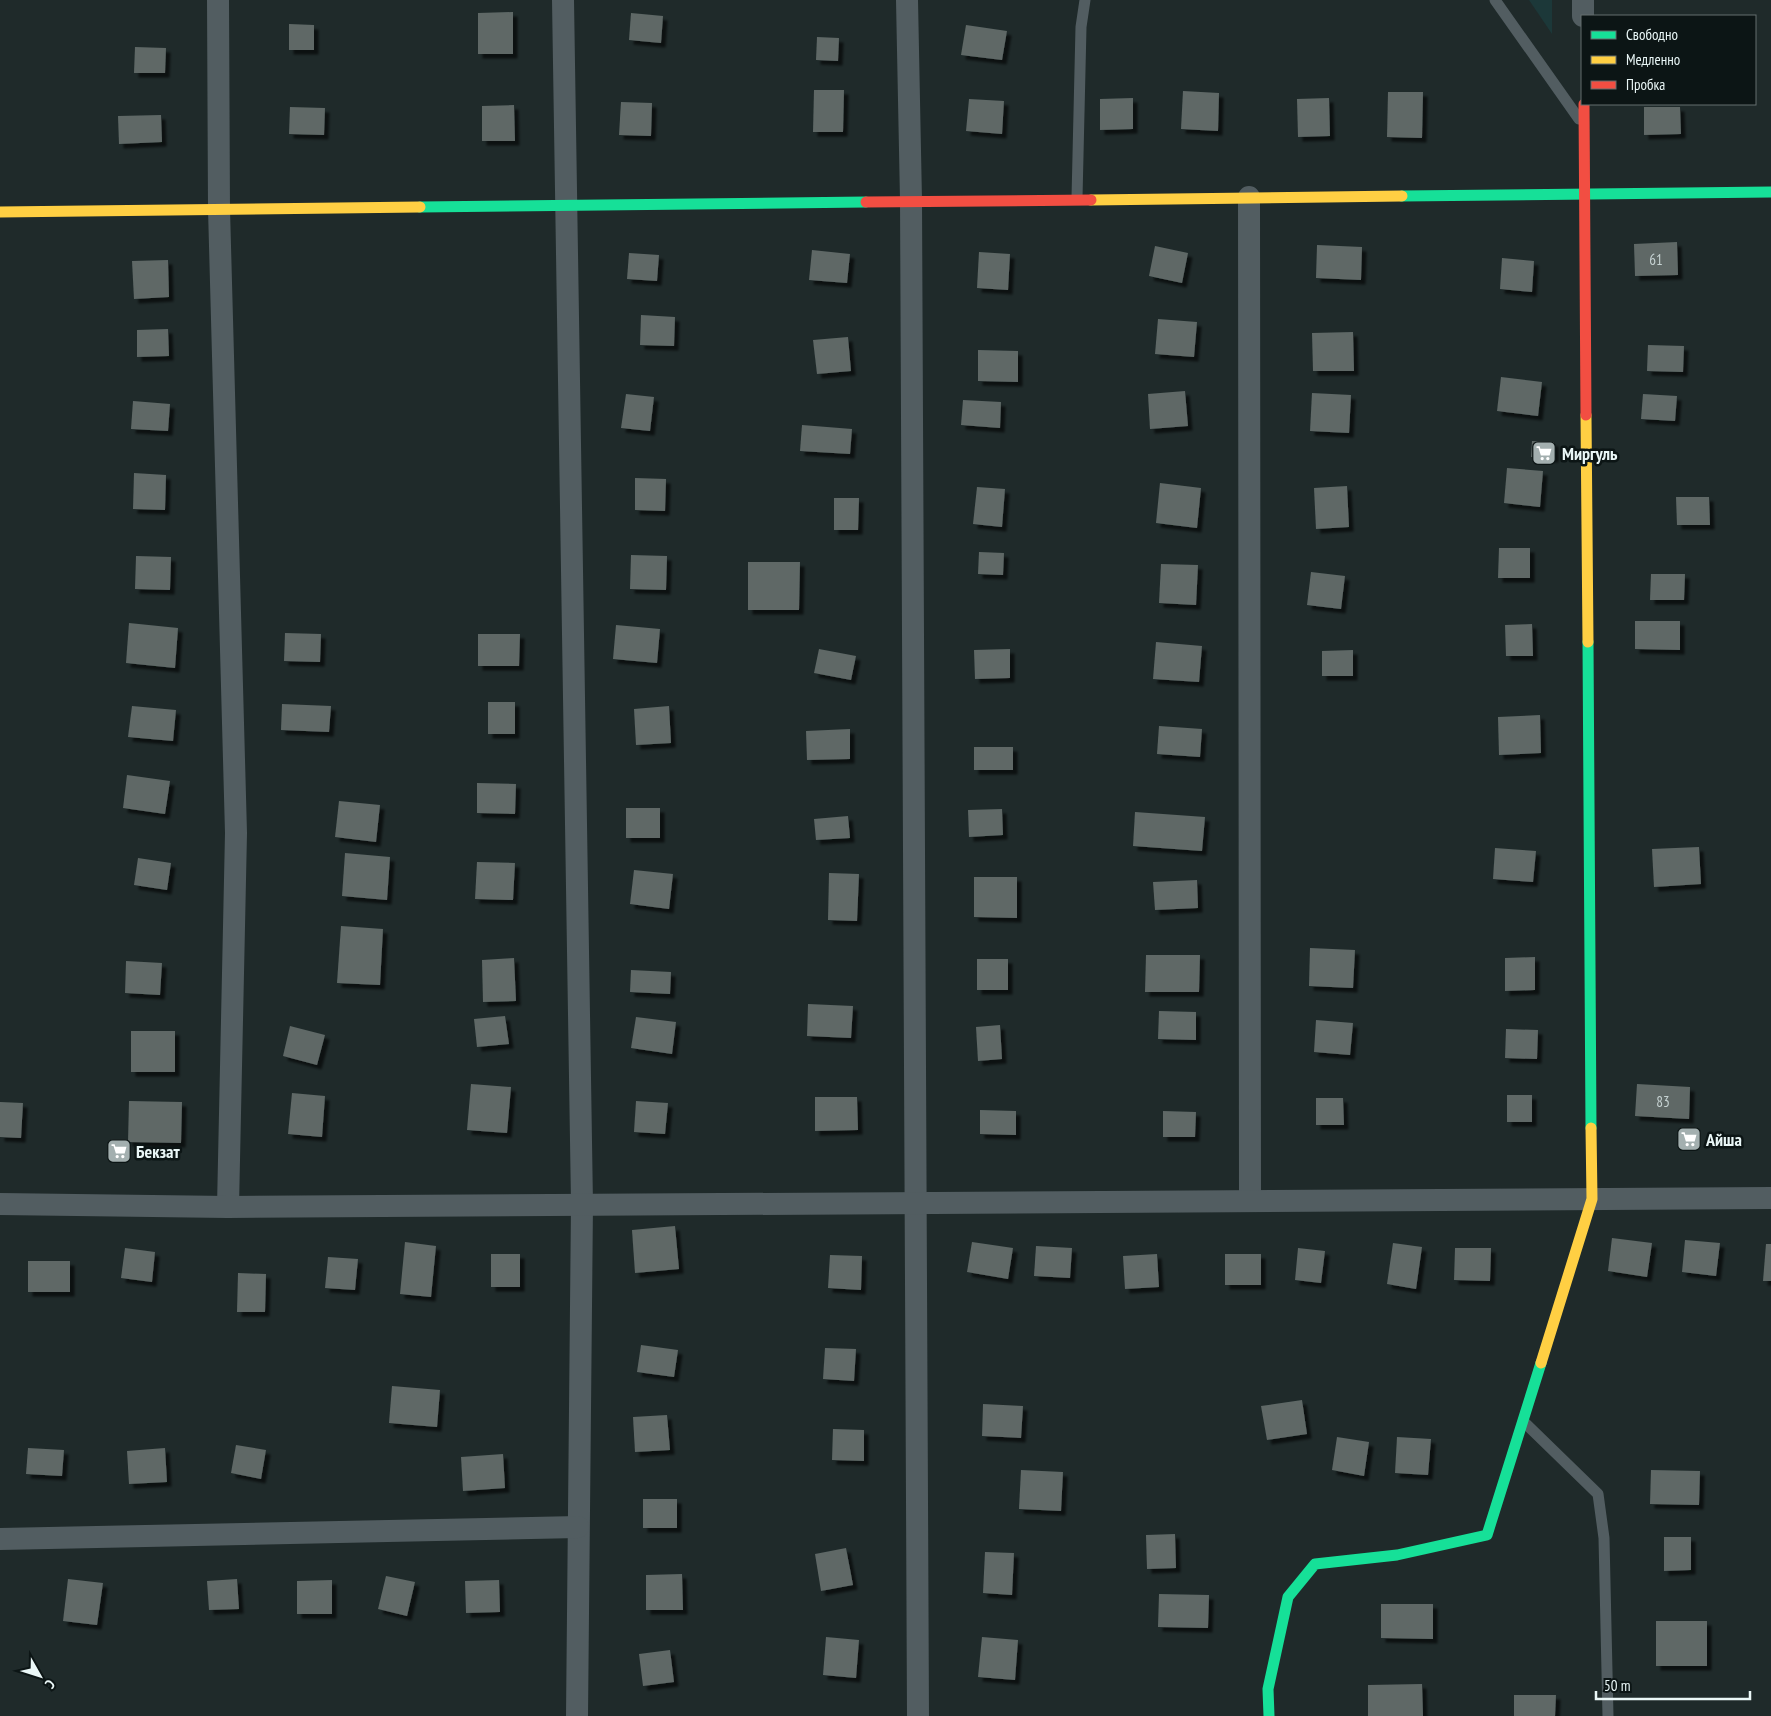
<svg xmlns="http://www.w3.org/2000/svg" width="1771" height="1716" viewBox="0 0 1771 1716" font-family="'PT Sans Narrow',sans-serif">
	<defs>
		<filter id="shadow"><feDropShadow dx="4.5" dy="4.5" stdDeviation="1" flood-color="#0009"/></filter>
	</defs>
	<rect width="100%" height="100%" fill="#1f2a2a"/>
	<path fill="#1c3839" d="M 1529,0 L 1552,0 L 1552,34 Z"/>
	<g fill="#5e6866" filter="url(#shadow)">
		<path d="M 513,12 L 513,54 L 478,54 L 478,13 Z"/>
		<path d="M 631,13 L 663,16 L 661,43 L 629,40 Z"/>
		<path d="M 289,24 L 314,25 L 314,50 L 289,50 Z"/>
		<path d="M 966,25 L 1007,31 L 1002,60 L 961,55 Z"/>
		<path d="M 817,37 L 839,38 L 838,61 L 816,60 Z"/>
		<path d="M 135,47 L 166,48 L 165,73 L 134,73 Z"/>
		<path d="M 814,90 L 844,90 L 843,132 L 813,132 Z"/>
		<path d="M 1183,91 L 1219,93 L 1218,131 L 1181,129 Z"/>
		<path d="M 1388,92 L 1423,92 L 1422,138 L 1387,137 Z"/>
		<path d="M 1133,98 L 1133,129 L 1100,130 L 1100,99 Z"/>
		<path d="M 1329,98 L 1330,136 L 1298,137 L 1297,99 Z"/>
		<path d="M 969,99 L 1004,101 L 1002,134 L 966,131 Z"/>
		<path d="M 621,102 L 652,103 L 651,136 L 619,135 Z"/>
		<path d="M 514,105 L 515,141 L 482,141 L 482,106 Z"/>
		<path d="M 290,107 L 325,108 L 324,135 L 289,134 Z"/>
		<path d="M 1644,107 L 1680,107 L 1681,134 L 1644,135 Z"/>
		<path d="M 161,115 L 162,142 L 119,144 L 118,116 Z"/>
		<path d="M 1677,242 L 1678,275 L 1635,276 L 1634,244 Z"/>
		<path d="M 1317,245 L 1362,247 L 1361,280 L 1316,278 Z"/>
		<path d="M 1155,246 L 1188,253 L 1182,283 L 1149,276 Z"/>
		<path d="M 812,250 L 850,254 L 847,283 L 809,280 Z"/>
		<path d="M 979,252 L 1010,254 L 1008,290 L 977,288 Z"/>
		<path d="M 629,253 L 659,255 L 657,281 L 627,279 Z"/>
		<path d="M 1502,258 L 1534,261 L 1532,292 L 1500,289 Z"/>
		<path d="M 168,260 L 169,297 L 134,299 L 132,261 Z"/>
		<path d="M 641,315 L 675,317 L 674,346 L 640,345 Z"/>
		<path d="M 1158,319 L 1197,322 L 1194,357 L 1155,354 Z"/>
		<path d="M 168,329 L 169,356 L 137,357 L 137,330 Z"/>
		<path d="M 1353,332 L 1354,371 L 1313,371 L 1312,333 Z"/>
		<path d="M 848,337 L 851,371 L 817,374 L 813,340 Z"/>
		<path d="M 1648,345 L 1684,346 L 1683,372 L 1647,371 Z"/>
		<path d="M 978,350 L 1018,351 L 1018,382 L 978,381 Z"/>
		<path d="M 1501,377 L 1542,382 L 1538,416 L 1497,411 Z"/>
		<path d="M 1185,391 L 1188,426 L 1150,429 L 1148,394 Z"/>
		<path d="M 1312,393 L 1351,395 L 1349,433 L 1310,431 Z"/>
		<path d="M 626,394 L 654,397 L 650,431 L 621,428 Z"/>
		<path d="M 1643,394 L 1677,396 L 1675,421 L 1641,419 Z"/>
		<path d="M 963,400 L 1001,402 L 1000,428 L 961,425 Z"/>
		<path d="M 133,401 L 170,404 L 168,431 L 131,429 Z"/>
		<path d="M 802,425 L 852,429 L 850,454 L 800,451 Z"/>
		<path d="M 1532,441 L 1554,442 L 1554,458 L 1531,457 Z"/>
		<path d="M 1507,468 L 1543,471 L 1540,507 L 1504,503 Z"/>
		<path d="M 134,473 L 166,475 L 165,510 L 133,509 Z"/>
		<path d="M 635,478 L 666,479 L 665,511 L 635,510 Z"/>
		<path d="M 1160,483 L 1201,488 L 1197,528 L 1156,523 Z"/>
		<path d="M 1347,486 L 1349,527 L 1316,529 L 1314,488 Z"/>
		<path d="M 977,487 L 1005,489 L 1002,527 L 973,524 Z"/>
		<path d="M 1676,497 L 1709,497 L 1710,525 L 1677,525 Z"/>
		<path d="M 834,498 L 859,498 L 858,530 L 834,530 Z"/>
		<path d="M 1499,548 L 1530,548 L 1530,578 L 1498,578 Z"/>
		<path d="M 979,552 L 1004,553 L 1003,575 L 978,574 Z"/>
		<path d="M 631,555 L 667,556 L 666,590 L 630,589 Z"/>
		<path d="M 136,556 L 171,557 L 170,590 L 135,589 Z"/>
		<path d="M 748,562 L 800,562 L 799,610 L 748,610 Z"/>
		<path d="M 1161,564 L 1198,565 L 1196,605 L 1159,603 Z"/>
		<path d="M 1311,572 L 1345,576 L 1341,609 L 1307,605 Z"/>
		<path d="M 1651,574 L 1685,574 L 1684,600 L 1650,600 Z"/>
		<path d="M 1635,621 L 1680,621 L 1680,650 L 1635,649 Z"/>
		<path d="M 129,623 L 178,628 L 175,668 L 126,663 Z"/>
		<path d="M 1532,624 L 1533,656 L 1506,656 L 1505,625 Z"/>
		<path d="M 616,625 L 660,629 L 657,663 L 613,659 Z"/>
		<path d="M 285,633 L 321,634 L 320,662 L 284,661 Z"/>
		<path d="M 478,634 L 520,634 L 519,666 L 478,666 Z"/>
		<path d="M 1156,642 L 1202,646 L 1199,682 L 1153,679 Z"/>
		<path d="M 819,649 L 856,656 L 851,680 L 814,673 Z"/>
		<path d="M 1010,649 L 1010,678 L 975,679 L 974,650 Z"/>
		<path d="M 1353,650 L 1353,676 L 1322,676 L 1322,651 Z"/>
		<rect x="488" y="702" width="27" height="32"/>
		<path d="M 282,704 L 331,706 L 329,732 L 281,730 Z"/>
		<path d="M 132,706 L 176,710 L 173,741 L 128,737 Z"/>
		<path d="M 669,706 L 671,743 L 636,745 L 634,709 Z"/>
		<path d="M 1540,715 L 1541,753 L 1499,755 L 1498,717 Z"/>
		<path d="M 1159,726 L 1202,729 L 1200,757 L 1157,754 Z"/>
		<path d="M 850,729 L 850,759 L 807,760 L 806,731 Z"/>
		<rect x="974" y="747" width="39" height="23"/>
		<path d="M 127,775 L 170,781 L 165,814 L 123,808 Z"/>
		<path d="M 477,783 L 516,784 L 515,814 L 477,813 Z"/>
		<path d="M 339,801 L 380,805 L 376,842 L 335,837 Z"/>
		<rect x="626" y="808" width="34" height="30"/>
		<path d="M 1002,809 L 1003,835 L 969,837 L 968,810 Z"/>
		<path d="M 1135,812 L 1205,817 L 1202,851 L 1133,846 Z"/>
		<path d="M 848,816 L 850,838 L 816,840 L 814,819 Z"/>
		<path d="M 1699,847 L 1701,884 L 1654,887 L 1652,849 Z"/>
		<path d="M 1495,848 L 1536,851 L 1533,882 L 1493,879 Z"/>
		<path d="M 345,853 L 390,857 L 387,900 L 342,896 Z"/>
		<path d="M 138,858 L 171,863 L 167,890 L 134,885 Z"/>
		<path d="M 477,862 L 515,863 L 513,900 L 475,899 Z"/>
		<path d="M 634,870 L 673,874 L 669,909 L 630,904 Z"/>
		<path d="M 829,873 L 859,874 L 857,921 L 828,920 Z"/>
		<path d="M 974,877 L 1017,877 L 1017,918 L 974,917 Z"/>
		<path d="M 1197,880 L 1198,908 L 1155,910 L 1153,882 Z"/>
		<path d="M 341,926 L 383,929 L 380,985 L 337,983 Z"/>
		<path d="M 1310,948 L 1355,950 L 1353,988 L 1309,986 Z"/>
		<path d="M 1146,955 L 1200,955 L 1199,992 L 1145,992 Z"/>
		<path d="M 1535,957 L 1535,990 L 1505,991 L 1505,958 Z"/>
		<path d="M 514,958 L 516,1001 L 483,1002 L 482,960 Z"/>
		<rect x="977" y="959" width="31" height="31"/>
		<path d="M 126,961 L 162,963 L 160,995 L 125,993 Z"/>
		<path d="M 631,970 L 671,972 L 670,994 L 630,992 Z"/>
		<path d="M 808,1004 L 853,1006 L 851,1038 L 807,1036 Z"/>
		<path d="M 1159,1011 L 1196,1012 L 1196,1040 L 1158,1039 Z"/>
		<path d="M 505,1016 L 509,1044 L 477,1047 L 474,1019 Z"/>
		<path d="M 636,1017 L 676,1022 L 672,1054 L 631,1048 Z"/>
		<path d="M 1316,1020 L 1353,1023 L 1350,1055 L 1314,1052 Z"/>
		<path d="M 1000,1025 L 1002,1059 L 978,1061 L 976,1027 Z"/>
		<path d="M 290,1026 L 325,1035 L 317,1065 L 283,1056 Z"/>
		<path d="M 1506,1029 L 1538,1030 L 1537,1059 L 1505,1058 Z"/>
		<rect x="131" y="1031" width="44" height="41"/>
		<path d="M 471,1084 L 511,1087 L 507,1133 L 467,1130 Z"/>
		<path d="M 1637,1084 L 1690,1087 L 1689,1119 L 1635,1116 Z"/>
		<path d="M 292,1093 L 325,1096 L 322,1137 L 288,1134 Z"/>
		<rect x="1507" y="1095" width="25" height="27"/>
		<path d="M 815,1097 L 857,1097 L 858,1130 L 815,1131 Z"/>
		<path d="M 1316,1098 L 1343,1098 L 1344,1125 L 1316,1125 Z"/>
		<path d="M 129,1101 L 182,1102 L 181,1143 L 128,1142 Z"/>
		<path d="M 636,1101 L 668,1103 L 665,1134 L 634,1132 Z"/>
		<path d="M 0,1102 L 23,1103 L 21,1138 L 0,1137 Z"/>
		<path d="M 980,1110 L 1016,1111 L 1016,1135 L 980,1134 Z"/>
		<path d="M 1163,1111 L 1196,1112 L 1195,1137 L 1163,1137 Z"/>
		<path d="M 675,1226 L 679,1269 L 635,1273 L 632,1230 Z"/>
		<path d="M 1612,1238 L 1652,1243 L 1647,1277 L 1608,1271 Z"/>
		<path d="M 1685,1240 L 1720,1243 L 1716,1276 L 1682,1272 Z"/>
		<path d="M 405,1242 L 436,1246 L 431,1297 L 400,1294 Z"/>
		<path d="M 972,1242 L 1013,1248 L 1008,1279 L 967,1272 Z"/>
		<path d="M 1393,1243 L 1422,1247 L 1416,1289 L 1387,1284 Z"/>
		<path d="M 1766,1244 L 1771,1244 L 1771,1281 L 1763,1281 Z"/>
		<path d="M 1036,1246 L 1072,1248 L 1070,1278 L 1034,1276 Z"/>
		<path d="M 125,1248 L 155,1252 L 152,1282 L 121,1278 Z"/>
		<path d="M 1298,1248 L 1325,1251 L 1321,1283 L 1295,1280 Z"/>
		<path d="M 1455,1248 L 1491,1248 L 1490,1281 L 1454,1280 Z"/>
		<rect x="491" y="1254" width="29" height="33"/>
		<path d="M 1157,1254 L 1159,1287 L 1125,1289 L 1123,1256 Z"/>
		<rect x="1225" y="1254" width="36" height="31"/>
		<path d="M 830,1255 L 862,1256 L 861,1290 L 828,1288 Z"/>
		<path d="M 328,1257 L 358,1259 L 355,1290 L 325,1288 Z"/>
		<rect x="28" y="1261" width="42" height="31"/>
		<path d="M 238,1273 L 266,1274 L 265,1312 L 237,1312 Z"/>
		<path d="M 641,1345 L 678,1350 L 674,1377 L 637,1372 Z"/>
		<path d="M 825,1348 L 856,1349 L 854,1381 L 823,1379 Z"/>
		<path d="M 392,1386 L 440,1390 L 437,1427 L 389,1423 Z"/>
		<path d="M 1302,1400 L 1307,1434 L 1267,1440 L 1261,1406 Z"/>
		<path d="M 983,1404 L 1023,1406 L 1021,1438 L 982,1436 Z"/>
		<path d="M 667,1415 L 670,1450 L 635,1452 L 633,1417 Z"/>
		<path d="M 833,1429 L 864,1430 L 864,1461 L 832,1460 Z"/>
		<path d="M 1337,1437 L 1369,1442 L 1364,1476 L 1332,1470 Z"/>
		<path d="M 1397,1437 L 1431,1439 L 1428,1475 L 1395,1473 Z"/>
		<path d="M 236,1445 L 266,1450 L 261,1479 L 231,1473 Z"/>
		<path d="M 28,1448 L 64,1450 L 62,1476 L 26,1474 Z"/>
		<path d="M 165,1448 L 167,1482 L 129,1484 L 127,1451 Z"/>
		<path d="M 503,1454 L 505,1488 L 463,1491 L 461,1457 Z"/>
		<path d="M 1021,1470 L 1063,1472 L 1061,1511 L 1019,1509 Z"/>
		<path d="M 1651,1470 L 1700,1471 L 1699,1505 L 1650,1504 Z"/>
		<rect x="643" y="1499" width="34" height="29"/>
		<path d="M 1175,1534 L 1176,1568 L 1147,1569 L 1146,1535 Z"/>
		<path d="M 1664,1537 L 1691,1537 L 1691,1570 L 1664,1571 Z"/>
		<path d="M 846,1548 L 853,1585 L 821,1591 L 815,1554 Z"/>
		<path d="M 985,1552 L 1014,1553 L 1012,1595 L 983,1593 Z"/>
		<path d="M 682,1574 L 683,1610 L 646,1610 L 646,1575 Z"/>
		<path d="M 386,1576 L 415,1582 L 407,1616 L 378,1609 Z"/>
		<path d="M 68,1579 L 103,1583 L 97,1625 L 63,1621 Z"/>
		<path d="M 237,1579 L 239,1609 L 209,1610 L 207,1581 Z"/>
		<path d="M 332,1580 L 332,1614 L 297,1614 L 297,1581 Z"/>
		<path d="M 499,1580 L 500,1612 L 466,1613 L 465,1581 Z"/>
		<path d="M 1159,1594 L 1209,1595 L 1208,1628 L 1158,1627 Z"/>
		<path d="M 1381,1604 L 1433,1604 L 1433,1639 L 1381,1638 Z"/>
		<rect x="1656" y="1621" width="51" height="45"/>
		<path d="M 826,1637 L 859,1640 L 856,1678 L 823,1675 Z"/>
		<path d="M 982,1637 L 1018,1640 L 1015,1680 L 978,1677 Z"/>
		<path d="M 670,1650 L 674,1682 L 643,1686 L 639,1654 Z"/>
		<path d="M 1422,1684 L 1423,1716 L 1368,1716 L 1368,1685 Z"/>
		<path d="M 1514,1695 L 1556,1695 L 1555,1716 L 1514,1716 Z"/>
	</g>
	<g fill="none" stroke-linecap="round" stroke-linejoin="round">
		<g stroke="#525d61" stroke-width="11">
			<path d="M 1495,0 L 1579,119"/>
			<path d="M 1077,198 L 1081,27 L 1085,0"/>
			<path d="M 1524,1422 L 1598,1494 L 1604,1538 L 1608,1716"/>
		</g>
		<g stroke="#525d61" stroke-width="22">
			<path d="M 218,0 L 219,209 L 236,833 L 228,1207"/>
			<path d="M 563,0 L 582,1204 L 577,1716"/>
			<path d="M 907,0 L 911,200 L 918,1716"/>
			<path d="M 1583,0 L 1583,16"/>
			<path d="M 1249,197 L 1250,1201"/>
			<path d="M 0,1204 L 228,1207 L 1771,1198"/>
			<path d="M 0,1539 L 578,1527"/>
		</g>
		<g stroke="#16e098" stroke-width="11">
			<path d="M 1402,196 L 1771,192"/>
			<path d="M 420,207 L 866,202"/>
			<path d="M 1588,642 L 1591,1128"/>
			<path d="M 1269,1716 L 1268,1689 L 1288,1597 L 1315,1564 L 1397,1555 L 1487,1535 L 1541,1363"/>
		</g>
		<g stroke="#ffcf43" stroke-width="11">
			<path d="M 1091,200 L 1402,196"/>
			<path d="M 0,212 L 420,207"/>
			<path d="M 1586,415 L 1588,642"/>
			<path d="M 1541,1363 L 1592,1199 L 1591,1128"/>
		</g>
		<g stroke="#f24e42" stroke-width="11">
			<path d="M 1584,104 L 1586,415"/>
			<path d="M 866,202 L 1091,200"/>
		</g>
	</g>
	<defs>
		<g id="supermarket-square" transform="scale(1.25)"><rect x="-9" y="-9" width="18" height="18" rx="4" fill="#a3afaf" stroke="#0c1515"/><path d="M-6-5.5h2.5l.6 2H6L4.5 2H-2.5L-4.4-4H-6ZM-1.5 3.2a1.3 1.3 0 1 0 .1 0ZM3 3.2a1.3 1.3 0 1 0 .1 0Z" fill="#fff"/></g>
	</defs>
	<g fill-rule="evenodd">
		<use href="#supermarket-square" x="1544" y="453"/>
		<use href="#supermarket-square" x="1689" y="1139"/>
		<use href="#supermarket-square" x="119" y="1151"/>
	</g>
	<g text-anchor="middle" dominant-baseline="central" stroke-width="5" stroke-linejoin="round" paint-order="stroke">
		<g font-size="15" fill="#c7d3d3">
			<text x="1656" y="259">61</text>
			<text x="1663" y="1101">83</text>
		</g>
		<g font-size="18" font-weight="bold" fill="#eaf7f7" stroke="#0c1515" text-anchor="start">
			<text x="1562" y="453">Миргуль</text>
			<text x="1706" y="1139">Айша</text>
			<text x="136" y="1151">Бекзат</text>
		</g>
	</g>
	<rect x="1581" y="15" width="175" height="90" fill="#0c1515" stroke="#656f6f"/>
	<rect x="1591" y="31" width="25" height="8" fill="#16e098" stroke="#656f6f"/>
	<text x="1626" y="40" font-size="15" fill="#eaf7f7">Свободно</text>
	<rect x="1591" y="56" width="25" height="8" fill="#ffcf43" stroke="#656f6f"/>
	<text x="1626" y="65" font-size="15" fill="#eaf7f7">Медленно</text>
	<rect x="1591" y="81" width="25" height="8" fill="#f24e42" stroke="#656f6f"/>
	<text x="1626" y="90" font-size="15" fill="#eaf7f7">Пробка</text>
	<g transform="translate(40 1676) rotate(129)" stroke="#0c1515" stroke-width="4" paint-order="stroke">
	<path d="M0-4L9 19L0 12L-9 19Z" fill="#eaf7f7"/>
	<text y="-8" font-size="14" font-weight="bold" text-anchor="middle" fill="#eaf7f7">С</text>
	</g>
	<path d="M1596 1691v8h154v-8" fill="none" stroke="#eaf7f7" stroke-width="2.5"/>
	<text x="1604" y="1691" font-size="15" fill="#eaf7f7" stroke="#0c1515" stroke-width="4" paint-order="stroke">50 m</text>
</svg>
